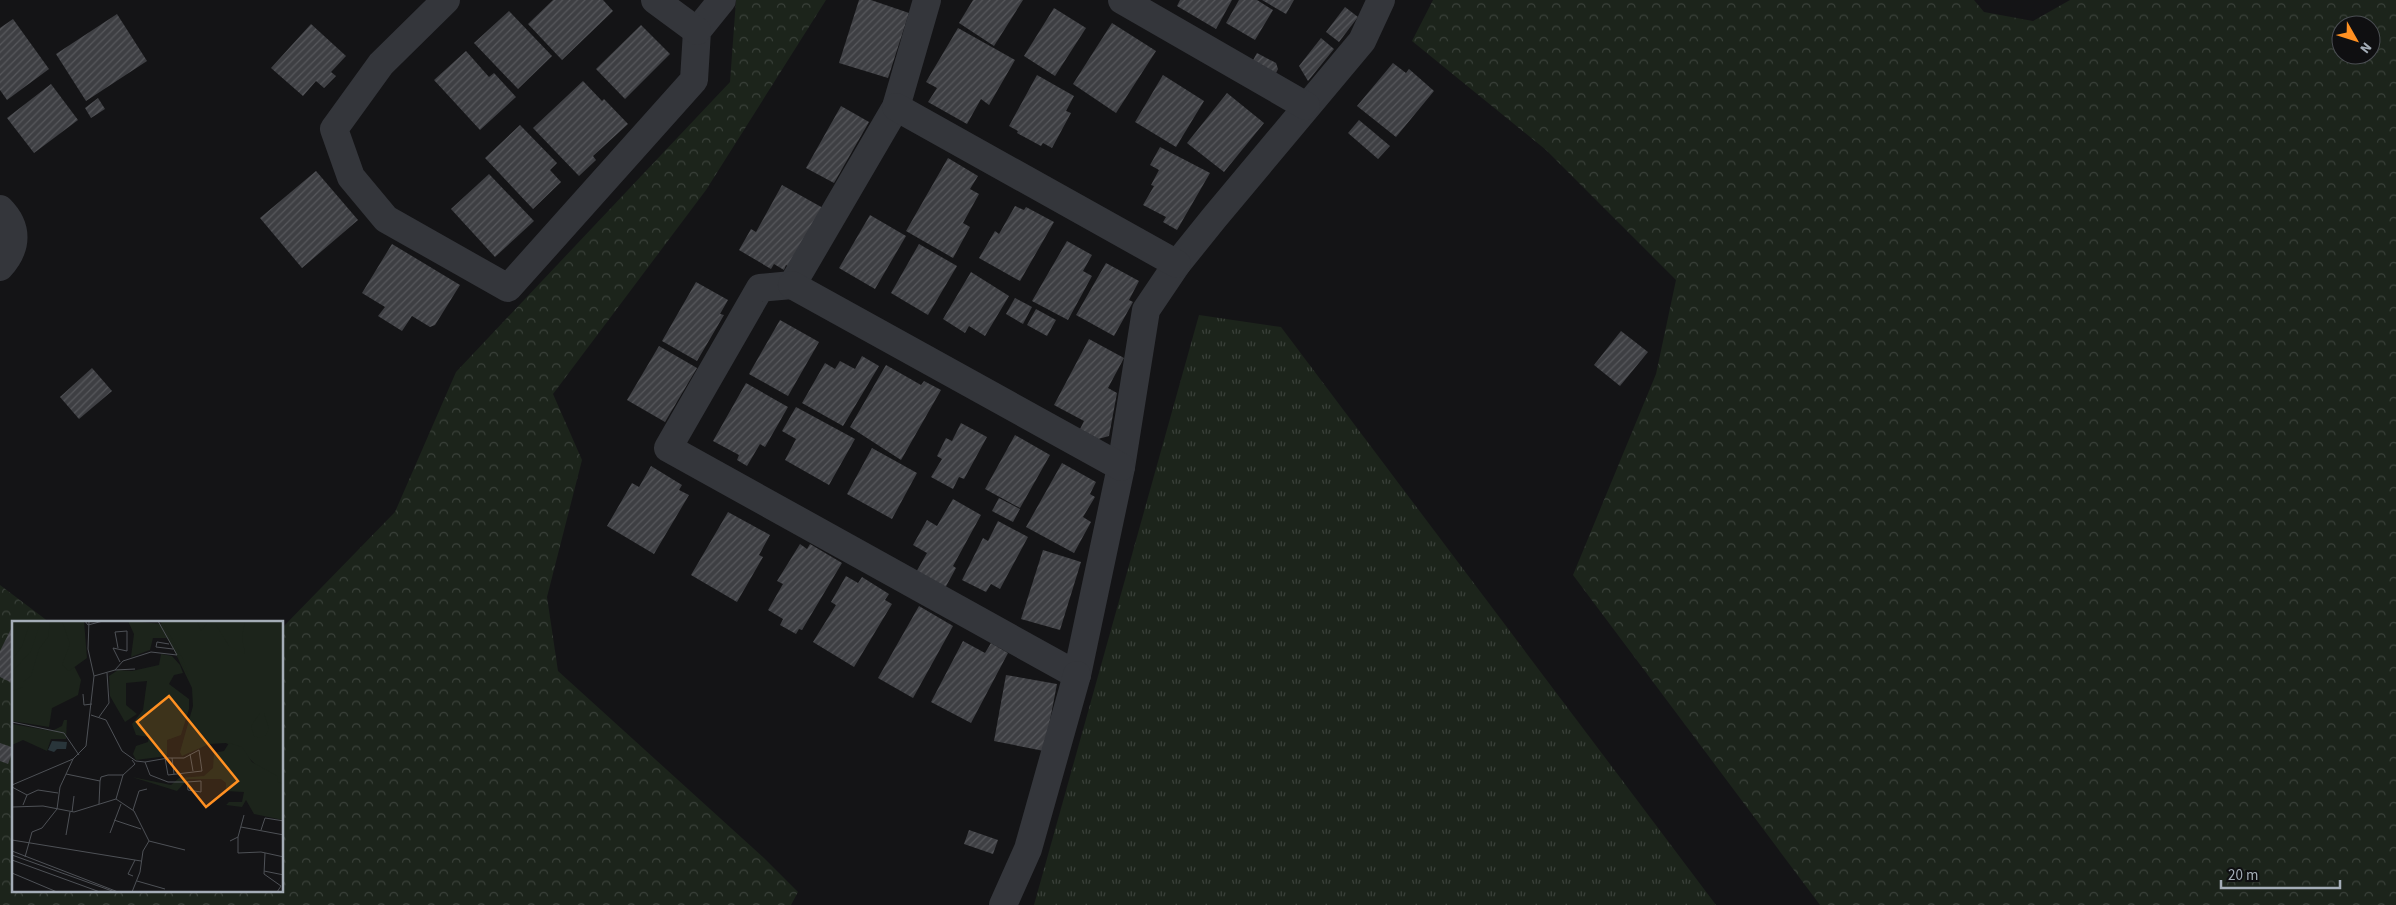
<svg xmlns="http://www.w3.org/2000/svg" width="2396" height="905" viewBox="0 0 2396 905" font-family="'Source Sans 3',sans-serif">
	<defs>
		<pattern id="grass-tufts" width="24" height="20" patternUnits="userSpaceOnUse" patternTransform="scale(1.25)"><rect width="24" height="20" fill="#1c241b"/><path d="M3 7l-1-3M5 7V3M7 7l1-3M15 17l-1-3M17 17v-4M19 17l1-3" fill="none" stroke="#3a413a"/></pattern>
		<pattern id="forest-crowns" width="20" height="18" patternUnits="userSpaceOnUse" patternTransform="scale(1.25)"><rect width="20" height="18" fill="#1c241b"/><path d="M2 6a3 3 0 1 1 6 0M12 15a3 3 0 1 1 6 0" fill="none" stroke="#3a413a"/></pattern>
		<pattern id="building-hatch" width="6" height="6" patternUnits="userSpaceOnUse" patternTransform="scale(1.25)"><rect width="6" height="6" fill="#3e3f43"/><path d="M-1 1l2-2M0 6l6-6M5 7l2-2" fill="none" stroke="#57585c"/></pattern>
	</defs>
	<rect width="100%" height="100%" fill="#141416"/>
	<path fill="url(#grass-tufts)" d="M 1199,315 L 1281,327 L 1716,905 L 1034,905 Z"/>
	<g fill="url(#forest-crowns)" fill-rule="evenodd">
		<path d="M 736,0 L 826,0 L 706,190 L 553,394 L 582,460 L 547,597 L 558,671 L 764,858 L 798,892 L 791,905 L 0,905 L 0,585 L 49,622 L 14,622 L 14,891 L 282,891 L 283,627 L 395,512 L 456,372 L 730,82 Z"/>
		<path d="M 1433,0 L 1974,0 L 1984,12 L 2033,21 L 2070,0 L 2396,0 L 2396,905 L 1820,905 L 1573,575 L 1656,374 L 1676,280 L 1546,150 L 1412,41 ZM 2341,25 L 2371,25 L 2371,55 L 2341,55 Z"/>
	</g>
	<g fill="url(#building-hatch)">
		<path d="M 553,0 L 603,0 L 613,11 L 562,60 L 528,24 Z"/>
		<path d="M 859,0 L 871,0 L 909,13 L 888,78 L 839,63 Z"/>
		<path d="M 973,0 L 1023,0 L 994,46 L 959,23 Z"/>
		<path d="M 1180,0 L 1232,0 L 1216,29 L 1177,6 Z"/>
		<path d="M 1239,0 L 1257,0 L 1273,10 L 1255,40 L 1226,23 Z"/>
		<path d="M 1262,0 L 1294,0 L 1286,14 Z"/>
		<path d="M 1345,7 L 1358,17 L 1339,42 L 1326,32 Z"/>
		<path d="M 1054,8 L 1086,28 L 1055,76 L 1024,56 Z"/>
		<path d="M 509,11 L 552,56 L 518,89 L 474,43 Z"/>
		<path d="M 117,14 L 147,61 L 86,101 L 56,54 Z"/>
		<path d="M 13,19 L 49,69 L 7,100 L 0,90 L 0,28 Z"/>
		<path d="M 1112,23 L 1156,51 L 1116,113 L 1073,84 Z"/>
		<path d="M 311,24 L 346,56 L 331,72 L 336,76 L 324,88 L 316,81 L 303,96 L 271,68 Z"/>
		<path d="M 641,25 L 670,54 L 625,99 L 596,69 Z"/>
		<path d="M 958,28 L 1015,60 L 989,105 L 981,99 L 967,124 L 928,102 L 937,88 L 926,82 Z"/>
		<path d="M 1321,38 L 1334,49 L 1308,81 L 1299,66 Z"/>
		<path d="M 466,51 L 489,77 L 494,73 L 516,97 L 480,130 L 434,80 Z"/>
		<path d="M 1257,53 L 1276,63 L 1278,69 L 1275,75 L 1252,62 Z"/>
		<path d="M 1393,63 L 1406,73 L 1409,69 L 1434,91 L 1396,137 L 1357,106 Z"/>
		<path d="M 1037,75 L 1074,96 L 1066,111 L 1071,113 L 1052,148 L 1043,143 L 1041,146 L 1017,133 L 1018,131 L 1009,126 Z"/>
		<path d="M 1163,75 L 1204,101 L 1176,147 L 1135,122 Z"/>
		<path d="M 583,81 L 602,101 L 604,99 L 628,124 L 593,156 L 596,160 L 579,176 L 533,128 Z"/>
		<path d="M 51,84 L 78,120 L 34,153 L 7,118 Z"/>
		<path d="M 1227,93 L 1264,123 L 1224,172 L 1187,143 Z"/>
		<path d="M 98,98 L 105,109 L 91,118 L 85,108 Z"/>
		<path d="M 841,106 L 869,122 L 834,183 L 806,168 Z"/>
		<path d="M 1359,120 L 1390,146 L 1378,159 L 1348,133 Z"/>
		<path d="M 520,125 L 557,163 L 550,170 L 561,182 L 533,209 L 485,158 Z"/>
		<path d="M 1160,147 L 1210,173 L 1177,230 L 1163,222 L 1166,217 L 1143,205 L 1154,186 L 1151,185 L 1159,170 L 1150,165 Z"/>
		<path d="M 948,158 L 978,176 L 970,189 L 979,194 L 963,223 L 970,227 L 953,258 L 906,231 Z"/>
		<path d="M 316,171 L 358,220 L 302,268 L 260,218 Z"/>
		<path d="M 489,174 L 534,221 L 495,257 L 451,209 Z"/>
		<path d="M 782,185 L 823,208 L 789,267 L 786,265 L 784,270 L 774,264 L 771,269 L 739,250 L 751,229 L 756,232 Z"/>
		<path d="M 1015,206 L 1024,210 L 1026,207 L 1054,222 L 1020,281 L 979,258 L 995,231 L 999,234 Z"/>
		<path d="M 870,215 L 906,236 L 875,289 L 839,268 Z"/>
		<path d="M 1067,241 L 1092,255 L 1083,271 L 1092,276 L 1068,320 L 1032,301 Z"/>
		<path d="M 392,244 L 460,285 L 435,325 L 430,327 L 412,316 L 402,331 L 378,316 L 385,307 L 362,293 Z"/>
		<path d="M 919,244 L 957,266 L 928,315 L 891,293 Z"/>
		<path d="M 1106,263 L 1139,281 L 1129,300 L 1133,302 L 1114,336 L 1076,315 Z"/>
		<path d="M 971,272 L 1009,296 L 985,336 L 969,326 L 965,333 L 943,319 Z"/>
		<path d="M 696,282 L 728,300 L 720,314 L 724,315 L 697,361 L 662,341 Z"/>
		<path d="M 1015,298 L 1032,307 L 1023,324 L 1006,314 Z"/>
		<path d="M 1036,309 L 1056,320 L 1047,336 L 1027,325 Z"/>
		<path d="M 780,320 L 819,342 L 788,396 L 749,374 Z"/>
		<path d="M 1621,331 L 1648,352 L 1620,386 L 1594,365 Z"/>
		<path d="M 1089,339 L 1124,358 L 1108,388 L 1117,393 L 1109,436 L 1098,439 L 1080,429 L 1084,421 L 1054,405 Z"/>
		<path d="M 659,346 L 697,368 L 665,422 L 627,400 Z"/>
		<path d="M 862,356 L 879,366 L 843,426 L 802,403 L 825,363 L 835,369 L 840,361 L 855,369 Z"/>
		<path d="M 886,365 L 921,385 L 924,381 L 941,390 L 901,460 L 850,427 Z"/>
		<path d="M 92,368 L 112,391 L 79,419 L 60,397 Z"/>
		<path d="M 746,383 L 788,407 L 765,447 L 760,444 L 747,466 L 737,460 L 739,455 L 713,441 Z"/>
		<path d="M 796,407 L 855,439 L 829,485 L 785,460 L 796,439 L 782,431 Z"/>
		<path d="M 961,423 L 987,437 L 964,479 L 959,477 L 953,489 L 931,477 L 942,459 L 937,456 L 946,438 L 952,441 Z"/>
		<path d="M 1015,435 L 1050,455 L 1020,508 L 985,489 Z"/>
		<path d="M 872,448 L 917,473 L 892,519 L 847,494 Z"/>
		<path d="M 1062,463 L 1096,482 L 1090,494 L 1095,497 L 1083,517 L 1091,522 L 1074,553 L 1026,527 Z"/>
		<path d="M 651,466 L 682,485 L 679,490 L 689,495 L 654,554 L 607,526 L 632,483 L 639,487 Z"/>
		<path d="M 999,498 L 1020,509 L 1013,522 L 992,511 Z"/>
		<path d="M 953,499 L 981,515 L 953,566 L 956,568 L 944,590 L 915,574 L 927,553 L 913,545 L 927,520 L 937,526 Z"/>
		<path d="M 728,512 L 770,535 L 759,555 L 763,557 L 737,602 L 691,575 Z"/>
		<path d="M 998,521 L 1028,537 L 1000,589 L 991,584 L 986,592 L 962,580 L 983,538 L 988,541 Z"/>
		<path d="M 800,544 L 807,549 L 810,544 L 842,563 L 802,630 L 799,629 L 796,634 L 780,625 L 783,619 L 768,610 L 783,584 L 777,581 Z"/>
		<path d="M 1043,550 L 1081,562 L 1060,630 L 1021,619 Z"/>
		<path d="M 846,576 L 858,583 L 862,577 L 889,594 L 885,600 L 892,604 L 854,667 L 813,642 L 836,605 L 831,602 Z"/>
		<path d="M 919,606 L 953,626 L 913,698 L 878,678 Z"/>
		<path d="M 11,629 L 14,630 L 14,684 L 0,677 L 0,651 Z"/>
		<path d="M 963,641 L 985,653 L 991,643 L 1008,653 L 971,723 L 931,702 Z"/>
		<path d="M 1006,675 L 1057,684 L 1044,751 L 994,741 Z"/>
		<path d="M 0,743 L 14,748 L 8,764 L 0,761 Z"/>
		<path d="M 969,830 L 998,840 L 993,854 L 964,844 Z"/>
	</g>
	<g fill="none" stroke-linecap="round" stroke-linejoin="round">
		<g stroke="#34363b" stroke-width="28">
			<path d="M 446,0 L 381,64 L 334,129 L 351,177 L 386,219 L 508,288 L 694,80 L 697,31 L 722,0"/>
			<path d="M 655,0 L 697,31"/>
			<path d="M 927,0 L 896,107 L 792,285 L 760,288 L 668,448 L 1077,675 L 1121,467 L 1146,310 L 1177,264 L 1214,218 L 1362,41 L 1381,0"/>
			<path d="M 1122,0 L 1306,106"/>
			<path d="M 896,107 L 1177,264"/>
			<path d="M 0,209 C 18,227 18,247 0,267"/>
			<path d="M 792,285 L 1121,467"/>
			<path d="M 1003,905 L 1028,849 L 1077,675"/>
		</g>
	</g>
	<g transform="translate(12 621)">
		<rect width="271" height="271" fill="#141416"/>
		<path d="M 0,0 L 59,0 L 60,41 L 69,59 L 66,74 L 40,87 L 37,106 L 0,100 ZM 148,0 L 271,0 L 271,166 L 265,165 L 231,131 L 214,122 L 197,123 L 170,135 L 168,131 L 181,85 L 180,67 Z" fill="#1c241b"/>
		<path d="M 5,0 L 17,0 L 17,5 L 10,25 L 0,39 L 0,8 ZM 29,0 L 38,0 L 36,16 L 27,28 L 19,55 L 11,61 L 11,66 L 0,70 L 0,51 L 19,30 ZM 50,0 L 72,0 L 75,37 L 57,50 L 50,44 L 58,23 ZM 116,0 L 152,3 L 171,38 L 177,56 L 155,17 L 141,17 L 138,29 L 119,36 L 122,13 ZM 185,0 L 233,0 L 230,16 L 233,33 L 217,25 L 204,4 L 195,2 L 189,10 ZM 149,33 L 160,35 L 168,44 L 171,52 L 162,54 L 157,63 L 177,78 L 177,88 L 169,114 L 155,119 L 155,135 L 124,139 L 121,133 L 124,125 L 136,121 L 137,116 L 124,114 L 120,103 L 131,89 L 135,60 L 114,62 L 114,84 L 125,93 L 113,101 L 98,75 L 97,55 L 106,49 L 120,50 L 147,44 ZM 248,92 L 252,92 L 257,108 L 254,114 L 248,117 L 242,115 L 239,105 ZM 52,99 L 55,99 L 54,118 L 39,118 L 35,130 L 11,119 L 0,124 L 0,103 L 40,110 L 50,105 ZM 217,122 L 230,126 L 240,141 L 265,155 L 266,161 L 271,163 L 271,199 L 242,193 L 234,179 L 230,186 L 214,184 L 217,181 L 230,181 L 232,171 L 214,170 L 214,162 L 209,158 L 176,158 L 165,170 L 120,156 L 159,164 L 167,157 L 192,155 L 201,147 L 202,132 L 212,130 Z" fill="#1c241b"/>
		<path d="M 40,120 L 55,121 L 54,128 L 45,128 L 42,131 L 36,129 Z" fill="#29353a"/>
		<path fill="none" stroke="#4e5156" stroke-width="1" d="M 73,0 L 76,4 L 91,0M 146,0 L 165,34M 157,23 L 145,21 L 144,26 L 161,28M 106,27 L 103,11 L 115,10 L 115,30 L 101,27 L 108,41M 103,49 L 123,48M 82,55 L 103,49 L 111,40 L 139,31 L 165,34M 71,73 L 72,84 L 80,83M 79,94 L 94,99 L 110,130 L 124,140 L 133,141 L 156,137 L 172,137 L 187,129 L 190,150 L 156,154 L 153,137M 87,96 L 97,82 L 95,52M 0,101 L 52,112 L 67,134M 178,133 L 181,150M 160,137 L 162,153M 133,141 L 138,154 L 156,161 L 175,161 L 176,169 L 189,171 L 189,160 L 175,161M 54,153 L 88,160 L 89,156 L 96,154 L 111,154M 0,164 L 61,138 L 74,125 L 82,55 L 76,28 L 77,0M 0,166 L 15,174M 104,178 L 122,190 L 137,220 L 173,229M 104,178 L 111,154 L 123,143 L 120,139M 87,183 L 88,160M 11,184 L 15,174 L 26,169 L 46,172M 0,186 L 31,185 L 62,191 L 104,178M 45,188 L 48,166 L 61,138M 121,189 L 127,170 L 135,168M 60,191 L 62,175M 102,199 L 129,208M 229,206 L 272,214M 249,209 L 253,197 L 272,200M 98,212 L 109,183M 54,214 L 58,191M 226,216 L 226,232 L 249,231 L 272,236M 0,219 L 129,240M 218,220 L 226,216 L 232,194M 0,230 L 106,271M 253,232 L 252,253 L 269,265 L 265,271M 0,234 L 103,271M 13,236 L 20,211 L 30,207 L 45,188M 0,239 L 88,271M 252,250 L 272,254M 0,252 L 45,271M 121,255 L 116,253 L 123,239M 125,260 L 153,268M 120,271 L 128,251 L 131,230 L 137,220"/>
		<path fill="#ff9022" fill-opacity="0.15" stroke="#ff9022" stroke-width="2.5" d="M 157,75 L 226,160 L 194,186 L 125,101 Z"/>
		<rect width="271" height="271" fill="none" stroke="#a4adb7" stroke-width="2.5"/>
	</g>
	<g transform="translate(2356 40) rotate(129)"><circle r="24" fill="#0f0f11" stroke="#4b4e53"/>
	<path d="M0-4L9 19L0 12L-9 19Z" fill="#ff9022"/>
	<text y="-8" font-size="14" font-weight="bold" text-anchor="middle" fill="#a4adb7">N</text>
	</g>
	<path d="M2221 880v8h119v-8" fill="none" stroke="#a4adb7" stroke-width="2.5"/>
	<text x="2228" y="880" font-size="15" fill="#a4adb7" stroke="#0f0f11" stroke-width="4" paint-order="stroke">20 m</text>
</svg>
